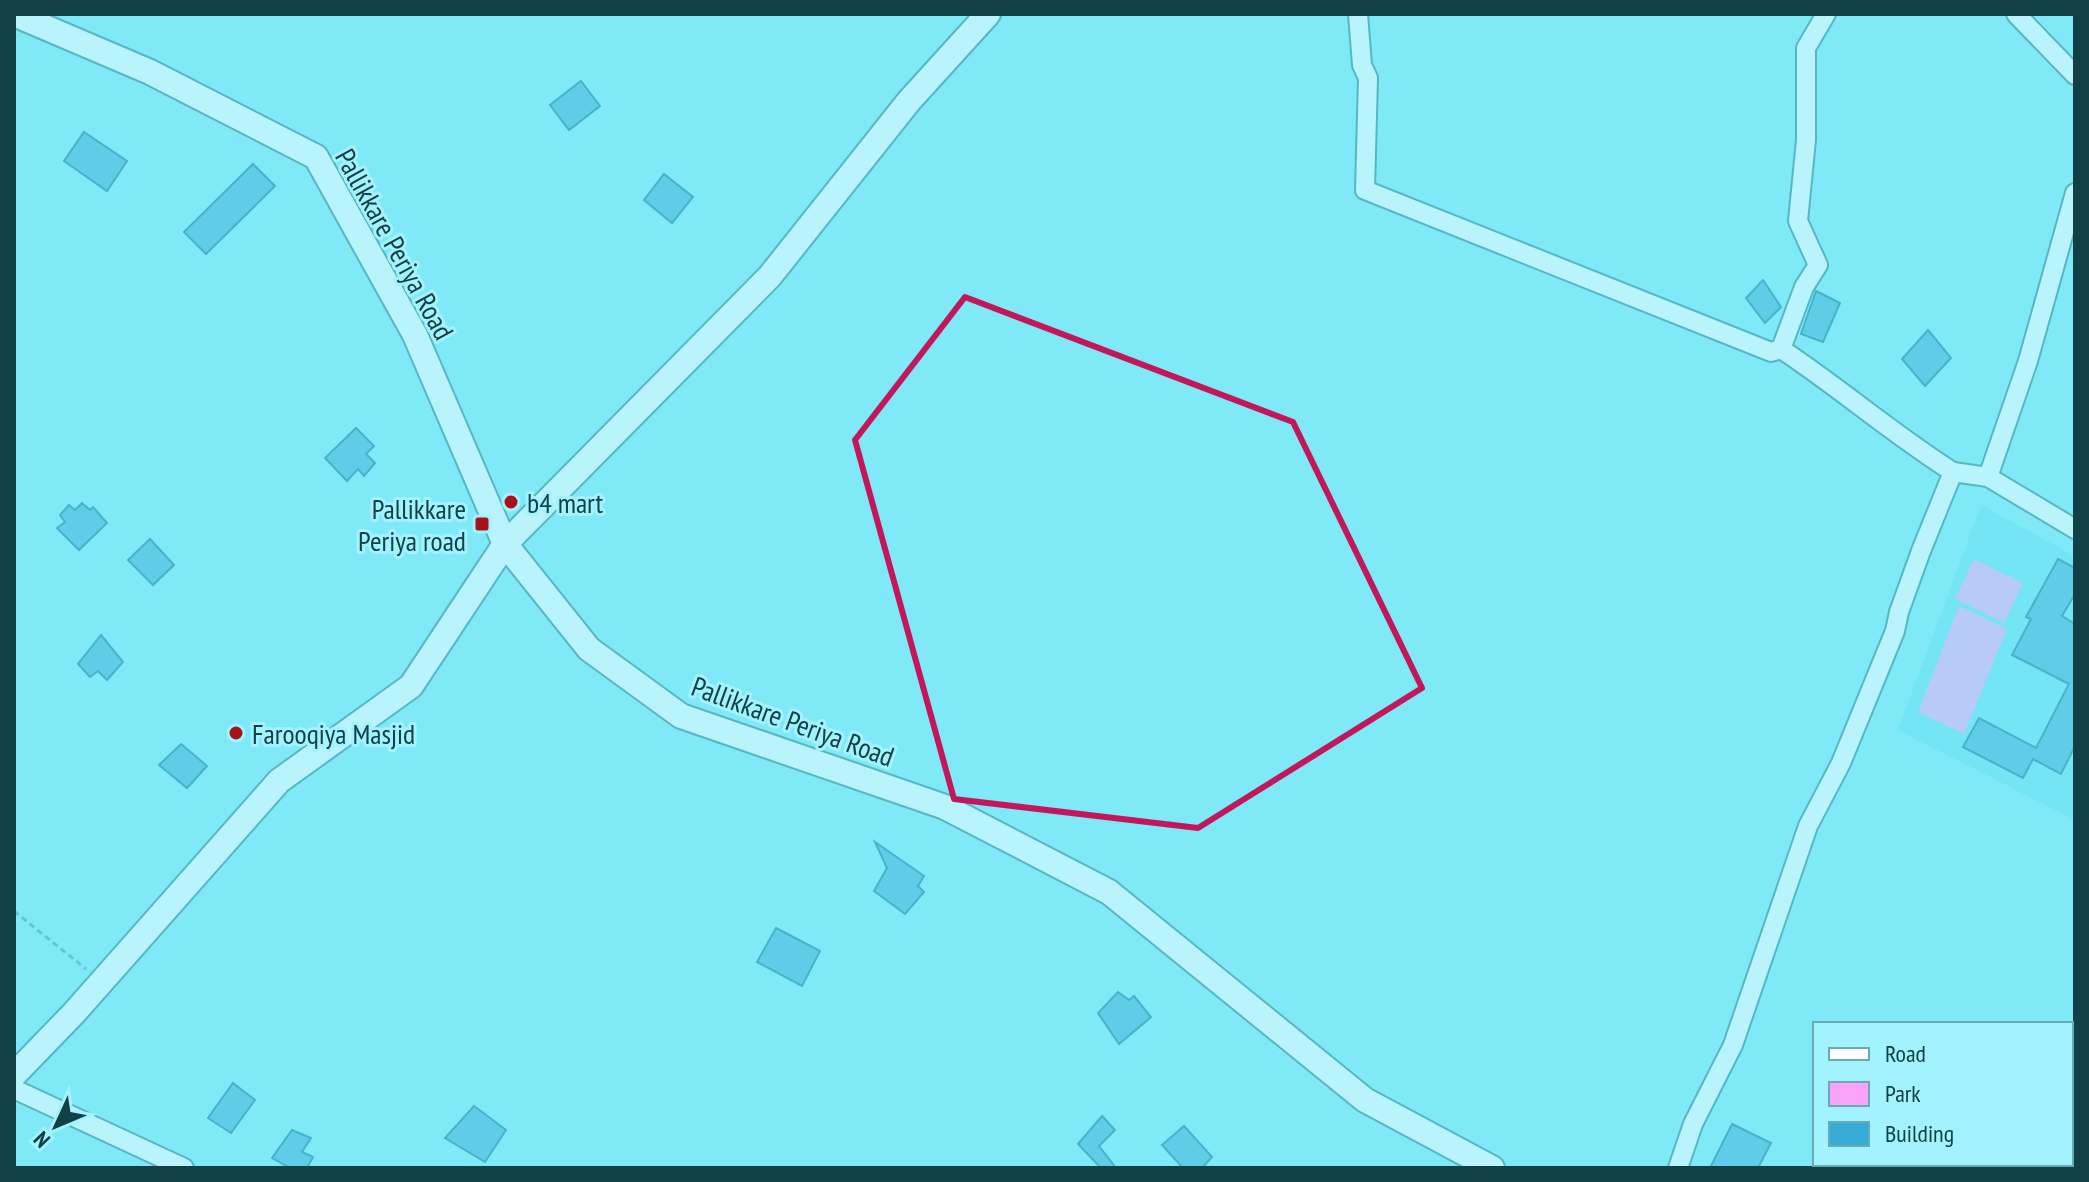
<svg xmlns="http://www.w3.org/2000/svg" width="2089" height="1182" viewBox="0 0 2089 1182" font-family="'PT Sans Narrow',sans-serif">
	<rect width="100%" height="100%" fill="#80e9f8"/>
	<path fill="#66dfef" d="M 1981,505 L 2075,556 L 2075,820 L 1898,730 Z"/>
	<g fill="#faa4f9">
		<path d="M 1974,559 L 2023,583 L 2004,623 L 1955,599 Z"/>
		<path d="M 1959,606 L 2007,629 L 1964,734 L 1918,712 Z"/>
	</g>
	<g fill="#38acd6" stroke="#007193" stroke-width="2">
		<path d="M 581,81 L 600,106 L 569,130 L 550,105 Z"/>
		<path d="M 84,132 L 127,161 L 107,191 L 64,161 Z"/>
		<path d="M 253,164 L 275,186 L 206,254 L 184,232 Z"/>
		<path d="M 664,174 L 693,197 L 672,223 L 644,200 Z"/>
		<path d="M 1763,280 L 1781,307 L 1765,323 L 1746,298 Z"/>
		<path d="M 1816,291 L 1840,303 L 1823,342 L 1801,334 Z"/>
		<path d="M 1928,330 L 1951,358 L 1925,386 L 1902,359 Z"/>
		<path d="M 356,428 L 374,446 L 366,454 L 375,463 L 364,476 L 358,469 L 347,481 L 325,458 Z"/>
		<path d="M 82,503 L 90,510 L 93,507 L 107,523 L 79,550 L 57,528 L 65,522 L 60,515 L 69,505 L 75,510 Z"/>
		<path d="M 150,539 L 174,565 L 153,585 L 128,560 Z"/>
		<path d="M 2058,559 L 2075,568 L 2075,594 L 2062,616 L 2075,624 L 2075,746 L 2061,774 L 2033,759 L 2023,778 L 1963,747 L 1979,718 L 2036,748 L 2069,684 L 2012,655 L 2031,619 L 2026,617 Z"/>
		<path d="M 101,635 L 123,662 L 107,680 L 98,671 L 90,677 L 78,664 Z"/>
		<path d="M 181,744 L 207,766 L 187,788 L 159,765 Z"/>
		<path d="M 875,842 L 924,876 L 918,886 L 924,892 L 905,914 L 874,891 L 887,868 Z"/>
		<path d="M 776,928 L 820,951 L 802,986 L 757,962 Z"/>
		<path d="M 1118,992 L 1129,1000 L 1134,996 L 1151,1017 L 1119,1044 L 1098,1013 Z"/>
		<path d="M 233,1083 L 255,1100 L 231,1133 L 208,1118 Z"/>
		<path d="M 474,1106 L 506,1130 L 485,1162 L 445,1138 Z"/>
		<path d="M 1102,1116 L 1115,1130 L 1099,1146 L 1116,1168 L 1101,1168 L 1078,1144 Z"/>
		<path d="M 1732,1124 L 1771,1143 L 1758,1168 L 1710,1168 Z"/>
		<path d="M 1184,1126 L 1212,1157 L 1202,1168 L 1183,1168 L 1162,1145 Z"/>
		<path d="M 292,1130 L 311,1138 L 302,1152 L 313,1157 L 307,1168 L 290,1168 L 272,1158 Z"/>
	</g>
	<g fill="none" stroke-linecap="round" stroke-linejoin="round">
		<g stroke="#257a85" stroke-width="22">
			<g id="street">
				<path d="M 1358,14 L 1362,65 L 1368,78 L 1365,190 L 1771,352 L 1781,349"/>
				<path d="M 2016,14 L 2075,75"/>
				<path d="M 1953,472 L 1988,477 L 2075,529"/>
				<path d="M 1988,477 L 2028,361 L 2075,193"/>
				<path d="M 14,1089 L 184,1168"/>
				<path d="M 1678,1168 L 1693,1124 L 1733,1045 L 1808,826 L 1841,763 L 1895,631 L 1899,612 L 1921,551 L 1953,472 C 1894,435 1840,388 1781,349 L 1804,287 L 1818,265 L 1798,221 L 1806,140 L 1806,48 L 1826,14"/>
			</g>
		</g>
		<g stroke="#257a85" stroke-width="28">
			<g id="secondary">
				<path d="M 14,14 L 150,72 L 316,157 L 415,335 L 505,544 L 589,649 L 681,716 L 945,807 L 1109,892 L 1365,1100 L 1492,1168"/>
				<path d="M 14,1075 L 74,1013 L 279,781 L 411,686 L 505,544 L 770,276 L 909,101 L 988,14"/>
			</g>
		</g>
		<path stroke="#4a97a2" stroke-width="3" stroke-dasharray="6 4" stroke-linecap="butt" d="M 14,911 L 86,969"/>
		<use href="#street" stroke="#fff" stroke-width="18"/>
		<use href="#secondary" stroke="#fff" stroke-width="24"/>
	</g>
	<path d="M0 0H2089V1182H0ZM 965,297 L 1293,422 L 1422,688 L 1198,828 L 954,799 L 855,440 Z" fill="#80e9f8" fill-opacity=".55" fill-rule="evenodd"/>
	<path fill="none" stroke="#c2185b" stroke-width="6" stroke-linejoin="round" d="M 965,297 L 1293,422 L 1422,688 L 1198,828 L 954,799 L 855,440 Z"/>
	<g fill="#a71216" stroke="#a3f3ff" stroke-width="3">
		<circle cx="511" cy="502" r="8"/>
		<rect x="474" y="516" width="16" height="16" rx="4"/>
		<circle cx="236" cy="733" r="8"/>
	</g>
	<g text-anchor="middle" dominant-baseline="central" stroke-width="6" stroke-linejoin="round" paint-order="stroke">
		<g font-size="28" fill="#114046" stroke="#a3f3ff">
			<text transform="translate(395 244) rotate(61)">Pallikkare Periya Road</text>
			<text transform="translate(793 721) rotate(20)">Pallikkare Periya Road</text>
		</g>
		<g font-size="28" fill="#114046" stroke="#a3f3ff" text-anchor="start">
			<text x="527" y="502">b4 mart</text>
			<text x="466" y="508" text-anchor="end">Pallikkare<tspan x="466" dy="32">Periya road</tspan></text>
			<text x="252" y="733">Farooqiya Masjid</text>
		</g>
	</g>
	<rect width="2089" height="1182" fill="none" stroke="#114046" stroke-width="32"/>
	<rect x="1813" y="1022" width="260" height="144" fill="#a3f3ff" stroke="#69abb5" stroke-width="2"/>
	<rect x="1829" y="1048" width="40" height="12" fill="#ffffff" stroke="#69abb5" stroke-width="2"/>
	<text x="1885" y="1062" font-size="24" fill="#114046">Road</text>
	<rect x="1829" y="1082" width="40" height="24" fill="#faa4f9" stroke="#69abb5" stroke-width="2"/>
	<text x="1885" y="1102" font-size="24" fill="#114046">Park</text>
	<rect x="1829" y="1122" width="40" height="24" fill="#38acd6" stroke="#69abb5" stroke-width="2"/>
	<text x="1885" y="1142" font-size="24" fill="#114046">Building</text>
	<g transform="translate(56 1126) rotate(226)" stroke="#a3f3ff" stroke-width="6" paint-order="stroke">
	<path d="M0-6L14 30L0 20L-14 30Z" fill="#114046"/>
	<text y="-12" font-size="22" font-weight="bold" text-anchor="middle" fill="#114046">N</text>
	</g>
</svg>
